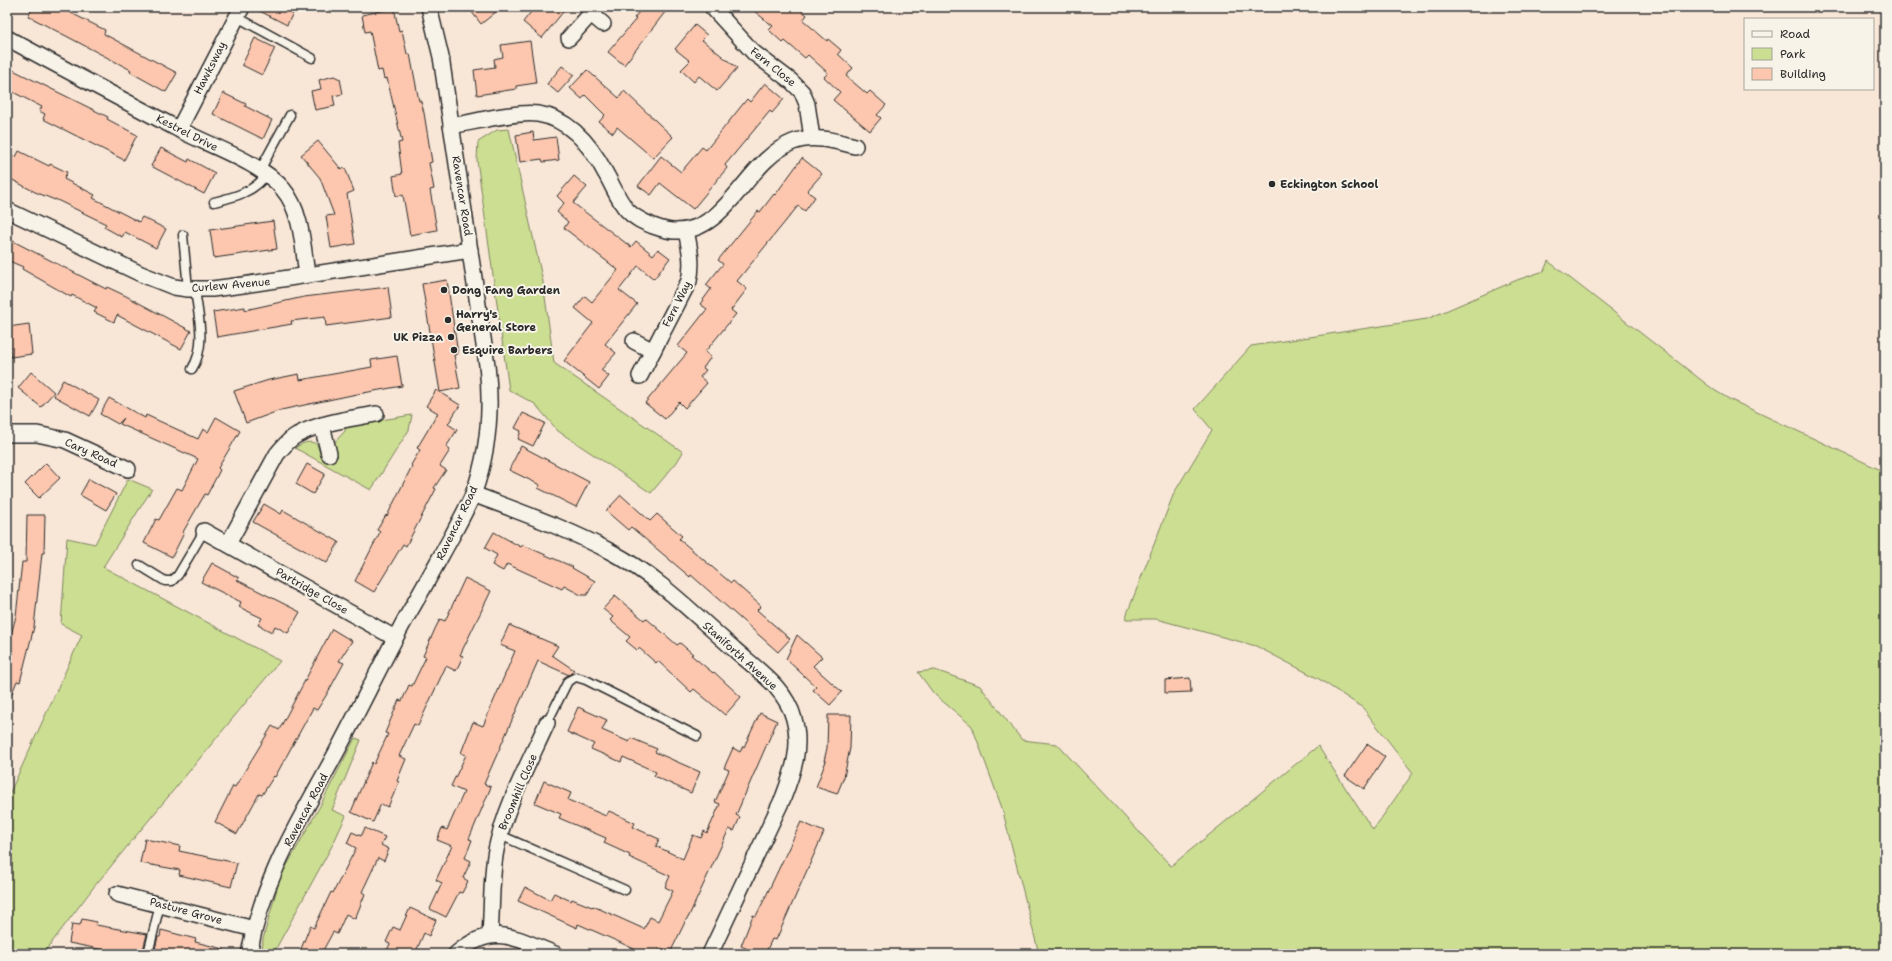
<svg xmlns="http://www.w3.org/2000/svg" width="1892" height="961" viewBox="0 0 1892 961" font-family="'Shantell Sans',sans-serif">
	<rect width="100%" height="100%" fill="#f8e6d7"/>
	<filter id="ink" filterUnits="userSpaceOnUse"><feTurbulence type="fractalNoise" baseFrequency=".025" numOctaves="2"/><feDisplacementMap in="SourceGraphic" scale="8" xChannelSelector="R" yChannelSelector="G"/><feConvolveMatrix kernelMatrix="1 2 1 2 8 2 1 2 1" color-interpolation-filters="sRGB"/></filter>
	<g filter="url(#ink)">
		<g fill="#ccde92" stroke="#7c845e">
			<path d="M 509,129 L 543,282 L 554,363 L 683,452 L 677,462 L 651,493 L 558,431 L 535,404 L 509,390 L 477,160 L 478,142 L 497,130 Z"/>
			<path d="M 1548,261 L 1714,390 L 1729,399 L 1885,472 L 1885,954 L 1039,954 L 1002,808 L 972,726 L 934,694 L 918,672 L 935,670 L 980,686 L 1022,740 L 1057,744 L 1171,866 L 1318,746 L 1373,830 L 1413,773 L 1363,708 L 1319,679 L 1256,646 L 1156,619 L 1125,619 L 1174,493 L 1212,430 L 1195,409 L 1251,346 L 1427,319 L 1517,280 L 1544,271 Z"/>
			<path d="M 412,415 L 409,430 L 371,490 L 295,448 C 303,443 308,440 317,444 L 321,457 L 334,455 L 333,444 L 345,431 L 345,426 Z"/>
			<path d="M 128,479 L 152,489 L 103,567 L 280,661 L 93,888 L 43,954 L 7,954 L 7,799 L 82,635 L 61,624 L 67,538 L 95,544 Z"/>
			<path d="M 355,738 L 361,740 L 332,810 L 346,816 L 333,844 L 273,954 L 262,954 L 263,939 L 280,878 L 320,806 Z"/>
		</g>
		<g fill="#fcc7ae" stroke="#2b2b2b">
			<path d="M 33,7 L 69,7 L 67,11 L 105,30 L 104,34 L 177,73 L 166,92 L 130,72 L 131,70 L 28,16 Z"/>
			<path d="M 252,7 L 296,7 L 287,25 Z"/>
			<path d="M 468,7 L 502,7 L 481,24 Z"/>
			<path d="M 535,7 L 567,7 L 542,38 L 523,22 Z"/>
			<path d="M 643,7 L 669,7 L 624,65 L 608,52 L 636,19 L 634,18 Z"/>
			<path d="M 749,7 L 798,7 L 807,15 L 803,20 L 827,41 L 828,39 L 841,50 L 838,54 L 853,68 L 846,76 L 867,94 L 870,91 L 886,105 L 877,115 L 881,118 L 870,131 L 833,100 L 840,92 L 824,77 L 828,73 L 808,55 L 805,58 L 785,41 L 783,43 L 769,30 L 773,26 Z"/>
			<path d="M 394,8 L 399,31 L 402,30 L 407,54 L 410,54 L 419,101 L 421,101 L 424,113 L 432,162 L 429,163 L 434,189 L 430,190 L 437,230 L 410,235 L 403,195 L 396,196 L 393,176 L 402,174 L 398,143 L 402,142 L 387,78 L 384,79 L 382,70 L 378,71 L 370,31 L 365,32 L 362,15 Z"/>
			<path d="M 695,25 L 707,35 L 702,40 L 737,68 L 717,91 L 699,76 L 694,82 L 681,70 L 690,61 L 675,49 Z"/>
			<path d="M 255,38 L 275,48 L 262,75 L 242,65 Z"/>
			<path d="M 530,41 L 536,83 L 516,86 L 516,89 L 477,95 L 474,70 L 495,67 L 494,59 L 503,57 L 501,45 Z"/>
			<path d="M 562,66 L 574,75 L 558,93 L 547,84 Z"/>
			<path d="M 7,67 L 108,117 L 107,119 L 137,135 L 124,160 L 43,119 L 45,114 L 39,111 L 42,107 L 7,89 Z"/>
			<path d="M 587,70 L 619,98 L 624,91 L 673,137 L 653,158 L 617,127 L 613,133 L 599,122 L 605,115 L 585,95 L 582,99 L 570,88 Z"/>
			<path d="M 334,76 L 340,79 L 343,94 L 333,96 L 335,106 L 315,110 L 311,91 L 321,89 L 319,80 Z"/>
			<path d="M 765,83 L 784,99 L 772,113 L 770,111 L 725,165 L 727,168 L 693,209 L 660,183 L 651,195 L 638,186 L 661,156 L 681,172 L 702,147 L 706,150 L 747,99 L 750,102 Z"/>
			<path d="M 223,93 L 246,104 L 245,106 L 272,120 L 263,139 L 213,114 Z"/>
			<path d="M 533,132 L 534,140 L 556,137 L 559,160 L 543,162 L 542,159 L 520,162 L 516,135 Z"/>
			<path d="M 318,141 L 341,169 L 345,168 L 354,191 L 347,194 L 355,244 L 331,248 L 326,216 L 334,215 L 320,178 L 301,155 Z"/>
			<path d="M 161,148 L 188,162 L 189,159 L 215,173 L 204,194 L 151,166 Z"/>
			<path d="M 19,151 L 49,166 L 50,164 L 67,172 L 64,179 L 95,195 L 93,198 L 139,222 L 142,217 L 166,229 L 156,248 L 125,232 L 122,237 L 104,227 L 106,224 L 55,199 L 55,200 L 35,192 L 7,177 L 7,164 L 11,155 L 16,157 Z"/>
			<path d="M 802,158 L 822,174 L 807,191 L 815,197 L 805,211 L 798,206 L 737,281 L 747,289 L 731,310 L 736,314 L 705,352 L 711,357 L 703,368 L 706,370 L 700,377 L 707,383 L 685,408 L 679,402 L 665,419 L 645,403 L 687,353 L 678,346 L 707,309 L 700,304 L 711,289 L 706,285 L 723,264 L 718,260 L 758,211 L 760,212 L 774,194 L 775,195 Z"/>
			<path d="M 574,176 L 587,187 L 573,203 L 631,247 L 636,241 L 653,255 L 658,249 L 670,258 L 654,279 L 638,266 L 619,290 L 637,304 L 605,344 L 616,353 L 601,370 L 609,376 L 599,389 L 564,361 L 593,323 L 575,308 L 585,296 L 592,302 L 618,270 L 564,228 L 568,222 L 557,212 L 564,203 L 557,196 Z"/>
			<path d="M 273,221 L 277,249 L 214,258 L 210,230 Z"/>
			<path d="M 7,238 L 106,289 L 107,287 L 126,296 L 191,331 L 181,349 L 117,315 L 114,322 L 94,312 L 97,308 L 72,295 L 71,297 L 22,269 L 23,267 L 7,260 Z"/>
			<path d="M 447,280 L 458,354 L 454,355 L 460,388 L 440,392 L 422,284 Z"/>
			<path d="M 388,287 L 392,317 L 326,326 L 325,317 L 291,321 L 292,324 L 217,337 L 213,312 L 245,307 L 245,310 L 304,297 Z"/>
			<path d="M 29,324 L 32,354 L 11,357 L 8,327 Z"/>
			<path d="M 397,356 L 402,386 L 352,395 L 281,410 L 246,423 L 234,391 L 269,380 L 299,374 L 300,380 L 372,367 L 371,360 Z"/>
			<path d="M 31,372 L 54,392 L 41,407 L 18,388 Z"/>
			<path d="M 63,380 L 99,400 L 90,416 L 54,396 Z"/>
			<path d="M 436,390 L 460,405 L 448,424 L 457,430 L 446,447 L 450,450 L 440,466 L 446,470 L 434,488 L 436,489 L 406,546 L 403,544 L 374,592 L 355,581 L 380,532 L 377,530 L 386,515 L 387,516 L 412,466 L 411,465 L 420,450 L 417,448 L 438,413 L 426,406 Z"/>
			<path d="M 109,398 L 145,418 L 146,415 L 198,439 L 203,429 L 208,432 L 216,417 L 240,431 L 218,468 L 220,470 L 207,495 L 205,494 L 183,532 L 184,533 L 172,557 L 144,543 L 156,519 L 159,520 L 177,488 L 182,490 L 198,459 L 120,424 L 124,418 L 118,424 L 100,414 Z"/>
			<path d="M 523,413 L 545,423 L 533,446 L 518,439 L 521,431 L 515,428 Z"/>
			<path d="M 521,446 L 589,482 L 576,507 L 538,488 L 540,485 L 509,470 Z"/>
			<path d="M 46,463 L 60,478 L 39,498 L 25,484 Z"/>
			<path d="M 307,464 L 325,474 L 313,494 L 296,484 Z"/>
			<path d="M 89,479 L 116,494 L 106,510 L 80,495 Z"/>
			<path d="M 621,495 L 650,521 L 657,514 L 682,536 L 679,539 L 731,583 L 733,581 L 761,606 L 757,610 L 790,639 L 778,652 L 691,575 L 690,577 L 631,527 L 628,530 L 606,511 Z"/>
			<path d="M 264,504 L 281,514 L 283,510 L 339,542 L 327,563 L 253,522 Z"/>
			<path d="M 27,515 L 45,515 L 44,553 L 42,553 L 34,627 L 20,682 L 17,681 L 7,705 L 7,650 L 16,616 L 22,562 L 26,562 Z"/>
			<path d="M 494,532 L 521,547 L 523,545 L 573,567 L 572,568 L 595,581 L 587,595 L 581,595 L 564,586 L 562,589 L 507,564 L 503,571 L 492,565 L 497,555 L 485,548 Z"/>
			<path d="M 212,563 L 239,578 L 237,580 L 300,612 L 288,633 L 275,626 L 272,632 L 258,625 L 262,618 L 239,607 L 241,602 L 201,582 Z"/>
			<path d="M 465,578 L 491,591 L 460,655 L 463,656 L 456,671 L 446,666 L 418,726 L 414,724 L 399,756 L 406,759 L 397,781 L 399,782 L 388,807 L 381,804 L 373,822 L 351,812 L 372,762 L 374,764 L 388,734 L 385,733 L 399,700 L 402,701 L 409,685 L 412,686 L 426,657 L 423,656 L 435,629 L 440,619 L 445,621 Z"/>
			<path d="M 615,596 L 644,620 L 646,618 L 677,645 L 680,643 L 693,654 L 691,655 L 713,673 L 714,672 L 741,697 L 725,715 L 694,689 L 691,692 L 658,661 L 656,663 L 639,648 L 637,650 L 626,641 L 630,637 L 610,620 L 613,617 L 603,609 Z"/>
			<path d="M 509,625 L 558,646 L 552,655 L 574,670 L 569,675 L 538,661 L 484,784 L 491,787 L 469,839 L 472,840 L 465,858 L 471,861 L 463,878 L 468,881 L 462,893 L 459,892 L 446,917 L 430,909 L 442,883 L 436,880 L 452,846 L 437,840 L 442,828 L 447,830 L 464,792 L 451,786 L 466,755 L 461,753 L 473,722 L 483,726 L 515,651 L 500,645 Z"/>
			<path d="M 332,629 L 352,641 L 339,661 L 344,663 L 327,694 L 317,710 L 313,708 L 275,777 L 274,776 L 262,795 L 259,794 L 237,834 L 215,822 L 233,786 L 235,787 L 272,726 L 279,730 Z"/>
			<path d="M 797,635 L 822,657 L 813,666 L 842,692 L 830,705 L 813,690 L 816,687 L 786,659 Z"/>
			<path d="M 1190,678 L 1191,692 L 1165,693 L 1165,680 Z"/>
			<path d="M 578,707 L 607,720 L 602,730 L 629,742 L 631,738 L 657,749 L 655,752 L 700,772 L 691,793 L 654,776 L 656,772 L 623,757 L 621,762 L 591,749 L 594,744 L 567,732 Z"/>
			<path d="M 760,713 L 777,721 L 736,815 L 740,817 L 734,831 L 729,829 L 688,918 L 687,918 L 670,953 L 661,948 L 657,954 L 632,954 L 634,949 L 619,942 L 578,924 L 577,928 L 518,901 L 525,887 L 550,900 L 554,893 L 571,901 L 572,899 L 592,907 L 593,906 L 644,929 L 650,917 L 658,921 L 673,891 L 665,887 L 670,876 L 629,857 L 630,855 L 604,843 L 606,838 L 559,818 L 561,814 L 535,803 L 544,781 L 571,793 L 568,800 L 606,816 L 609,811 L 635,823 L 633,827 L 659,839 L 656,846 L 683,859 L 693,835 L 701,838 L 704,831 L 707,833 L 720,804 L 715,802 L 729,770 L 724,768 L 733,748 L 740,752 L 743,746 L 744,747 Z"/>
			<path d="M 828,715 L 851,715 L 850,748 L 844,777 L 837,794 L 816,787 L 826,761 L 824,761 L 827,748 Z"/>
			<path d="M 1367,744 L 1385,757 L 1364,789 L 1345,776 Z"/>
			<path d="M 801,822 L 824,832 L 776,940 L 772,939 L 765,954 L 759,954 L 741,946 L 753,915 L 756,916 L 765,898 Z"/>
			<path d="M 365,828 L 385,837 L 381,845 L 389,849 L 384,861 L 378,858 L 362,892 L 365,894 L 355,919 L 346,914 L 337,934 L 333,932 L 321,954 L 299,954 L 310,926 L 314,928 L 331,892 L 333,893 L 356,848 L 347,843 L 352,832 L 361,836 Z"/>
			<path d="M 145,839 L 180,846 L 179,851 L 237,863 L 231,887 L 179,875 L 180,870 L 140,863 Z"/>
			<path d="M 410,908 L 436,920 L 429,936 L 424,933 L 415,954 L 385,954 L 390,944 L 386,942 L 393,927 L 400,930 Z"/>
			<path d="M 82,919 L 97,922 L 96,925 L 147,934 L 142,954 L 124,954 L 69,943 L 72,924 L 80,925 Z"/>
			<path d="M 161,930 L 196,939 L 195,942 L 224,949 L 223,954 L 154,953 L 158,937 L 160,937 Z"/>
		</g>
		<g fill="none" stroke-linecap="round" stroke-linejoin="round">
			<g stroke="#2b2b2b" stroke-width="11">
				<g id="lane">
					<path d="M 237,17 L 312,58"/>
					<path d="M 260,170 L 290,115"/>
					<path d="M 214,202 C 234,197 254,192 266,175"/>
					<path d="M 183,235 L 188,289"/>
					<path d="M 192,369 C 207,345 198,315 195,289"/>
					<path d="M 139,565 L 165,581 L 172,581 L 178,575 L 204,531"/>
					<path d="M 547,723 L 568,681 L 576,677 L 586,680 L 697,736"/>
					<path d="M 500,835 L 625,890"/>
					<path d="M 148,954 L 160,904"/>
				</g>
			</g>
			<g stroke="#2b2b2b" stroke-width="18">
				<g id="street">
					<path d="M 712,7 L 754,53 L 791,81 L 802,92 L 807,104 L 812,138"/>
					<path d="M 590,13 L 603,24"/>
					<path d="M 7,38 C 64,69 121,99 178,129 C 208,145 262,163 283,189 C 302,211 303,248 307,275"/>
					<path d="M 569,38 L 597,7"/>
					<path d="M 451,126 C 474,122 517,111 538,114 C 570,119 592,147 606,174 C 613,186 618,200 627,210 C 634,218 644,222 653,226 C 659,228 667,231 673,231 C 728,234 745,161 793,142 C 812,134 836,141 855,146"/>
					<path d="M 179,129 L 242,7"/>
					<path d="M 7,210 L 141,274 L 174,287 L 188,289 L 212,289 L 243,285 L 470,250"/>
					<path d="M 634,341 L 653,351"/>
					<path d="M 640,376 L 689,281 C 693,264 690,249 686,231"/>
					<path d="M 322,425 L 329,454"/>
					<path d="M 7,434 L 37,434 L 65,440 L 128,469"/>
					<path d="M 473,494 C 520,512 569,529 613,553 C 658,577 696,616 734,649 C 756,669 786,688 794,719 C 802,747 793,772 783,798 L 710,954"/>
					<path d="M 204,531 L 395,638"/>
					<path d="M 228,544 L 277,454 C 283,447 289,439 297,435 C 321,422 351,419 376,414"/>
					<path d="M 117,894 L 254,929"/>
					<path d="M 490,935 C 492,909 491,875 496,850 C 505,807 529,763 547,723"/>
					<path d="M 249,954 C 263,877 300,820 336,753 C 360,708 382,662 406,618 C 422,591 437,563 452,536 C 459,522 468,507 474,492 C 489,450 492,409 487,365 L 441,57 L 429,7"/>
					<path d="M 456,954 C 493,922 515,938 555,954"/>
				</g>
			</g>
			<use href="#lane" stroke="#f7f3e8" stroke-width="8"/>
			<use href="#street" stroke="#f7f3e8" stroke-width="15"/>
		</g>
	</g>
	<g fill="#2b2b2b" stroke="#f7f3e8" stroke-width="1.5">
		<circle cx="1272" cy="184" r="4"/>
		<circle cx="444" cy="290" r="4"/>
		<circle cx="448" cy="320" r="4"/>
		<circle cx="451" cy="337" r="4"/>
		<circle cx="454" cy="350" r="4"/>
	</g>
	<g text-anchor="middle" dominant-baseline="central" stroke-width="4" stroke-linejoin="round" paint-order="stroke">
		<g font-size="11" fill="#2b2b2b" stroke="#f7f3e8">
			<text transform="translate(773 67) rotate(39)">Fern Close</text>
			<text transform="translate(210 68) rotate(-63)">Hawksway</text>
			<text transform="translate(187 133) rotate(27)">Kestrel Drive</text>
			<text transform="translate(462 196) rotate(81)">Ravencar Road</text>
			<text transform="translate(231 285) rotate(-5)">Curlew Avenue</text>
			<text transform="translate(677 304) rotate(-63)">Fern Way</text>
			<text transform="translate(91 453) rotate(24)">Cary Road</text>
			<text transform="translate(457 523) rotate(-64)">Ravencar Road</text>
			<text transform="translate(312 591) rotate(30)">Partridge Close</text>
			<text transform="translate(740 656) rotate(42)">Staniforth Avenue</text>
			<text transform="translate(518 792) rotate(-67)">Broomhill Close</text>
			<text transform="translate(306 810) rotate(-62)">Ravencar Road</text>
			<text transform="translate(186 911) rotate(15)">Pasture Grove</text>
		</g>
		<g font-size="11" font-weight="bold" fill="#2b2b2b" stroke="#f7f3e8" text-anchor="start">
			<text x="1280" y="184">Eckington School</text>
			<text x="452" y="290">Dong Fang Garden</text>
			<text x="456" y="314">Harry's<tspan x="456" dy="13">General Store</tspan></text>
			<text x="443" y="337" text-anchor="end">UK Pizza</text>
			<text x="462" y="350">Esquire Barbers</text>
		</g>
	</g>
	<rect width="1892" height="961" fill="none" stroke="#f7f3e8" stroke-width="24"/>
	<rect x="12" y="12" width="1868" height="937" fill="none" stroke="#2b2b2b" stroke-width="1.5" filter="url(#ink)"/>
	<rect x="1744" y="18" width="130" height="72" fill="#f7f3e8" stroke="#a5a39c"/>
	<rect x="1752" y="31" width="20" height="6" fill="#f7f3e8" stroke="#a5a39c"/>
	<text x="1780" y="38" font-size="12" fill="#2b2b2b">Road</text>
	<rect x="1752" y="48" width="20" height="12" fill="#ccde92" stroke="#a5a39c"/>
	<text x="1780" y="58" font-size="12" fill="#2b2b2b">Park</text>
	<rect x="1752" y="68" width="20" height="12" fill="#fcc7ae" stroke="#a5a39c"/>
	<text x="1780" y="78" font-size="12" fill="#2b2b2b">Building</text>
</svg>
